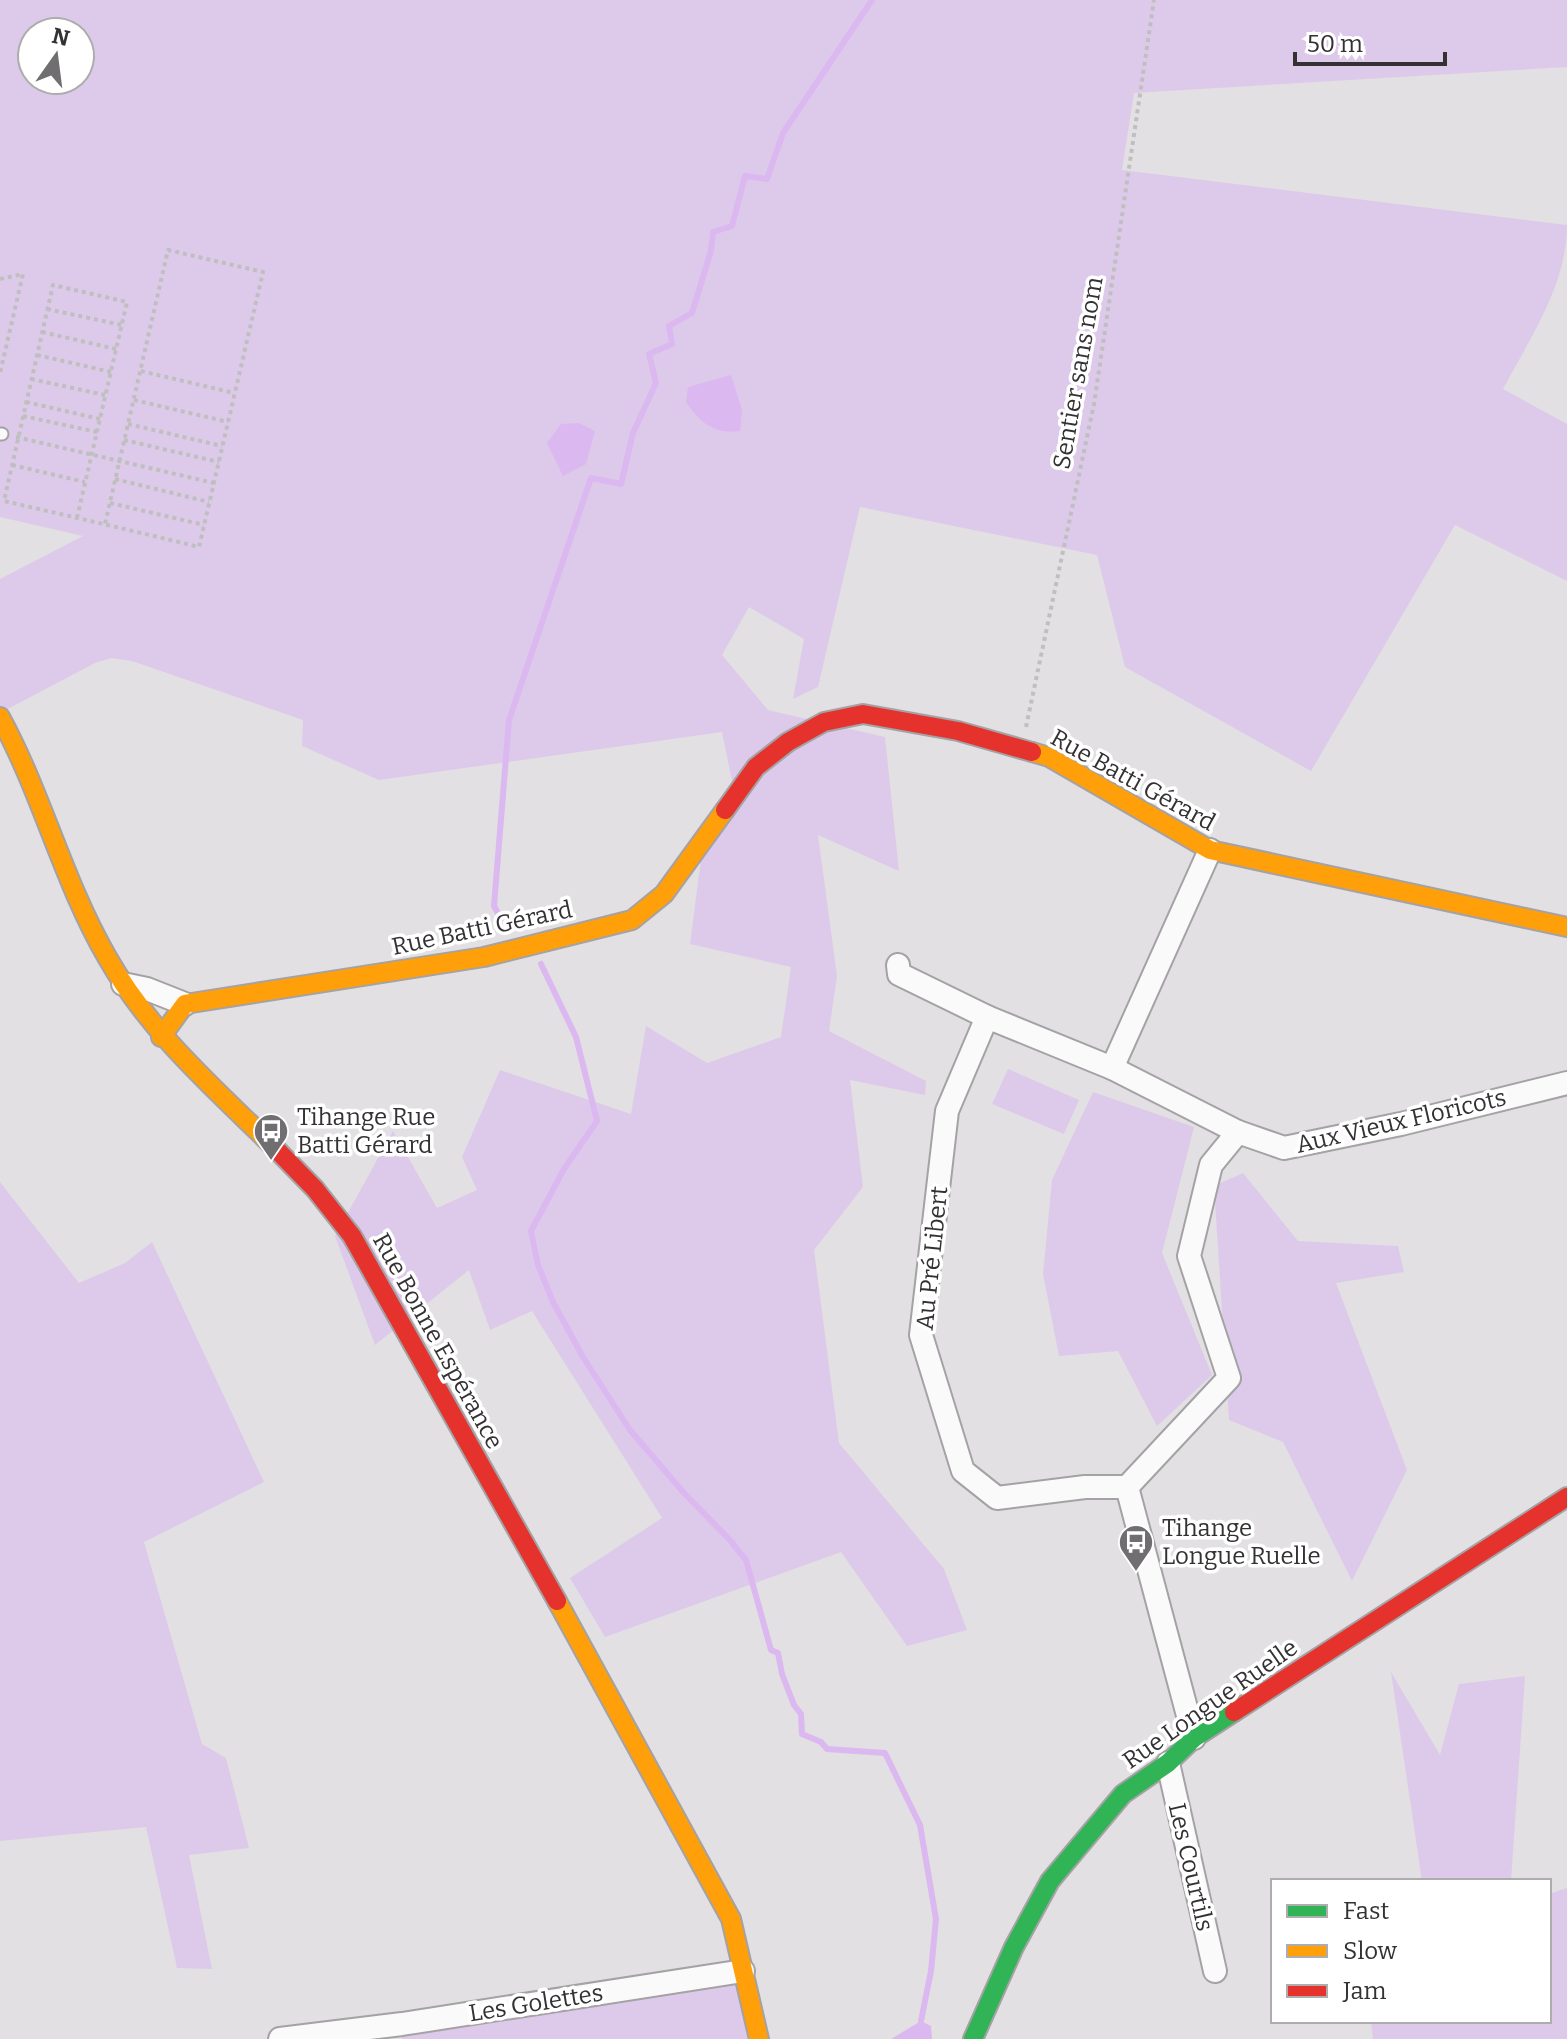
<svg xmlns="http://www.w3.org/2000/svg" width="1567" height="2039" viewBox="0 0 1567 2039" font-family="Bitter,serif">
	<rect width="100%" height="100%" fill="#e2e0e3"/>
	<g fill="#ddcaea" fill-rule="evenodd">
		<path d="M 0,0 L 1567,0 L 1567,67 L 1134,93 L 1122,170 L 1567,225 C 1567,285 1530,338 1503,389 L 1567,424 L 1567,581 L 1455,525 L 1311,771 L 1125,667 L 1097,555 L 860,507 L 818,687 L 793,699 L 804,639 L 749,607 L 722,655 L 768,710 L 885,737 L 899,871 L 818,835 L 837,976 L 829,1031 L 926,1081 L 925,1095 L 850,1080 L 863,1187 L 814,1250 L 839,1443 L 944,1569 L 967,1630 L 907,1646 L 841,1552 L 605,1637 L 570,1578 L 662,1518 L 532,1311 L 490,1330 L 469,1270 L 375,1345 L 335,1236 L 393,1131 L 437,1208 L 477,1190 L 462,1157 L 500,1070 L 631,1114 L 646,1026 L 707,1063 L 781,1037 L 791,967 L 690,944 L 701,859 L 738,810 L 722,732 L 379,780 L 302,746 L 303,720 L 132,661 L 111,658 L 95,663 L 0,713 L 0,579 L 83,536 L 0,517 ZM 32,32 L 80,32 L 80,80 L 32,80 Z"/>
		<path d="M 1008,1069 L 1079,1100 L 1064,1134 L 992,1104 Z"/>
		<path d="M 1093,1092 L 1194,1127 L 1162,1253 L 1212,1375 L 1157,1426 L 1118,1351 L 1059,1356 L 1043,1274 L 1052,1180 Z"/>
		<path d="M 1243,1173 L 1298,1241 L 1398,1246 L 1404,1272 L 1336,1283 L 1407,1470 L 1352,1581 L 1283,1442 L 1229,1420 L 1214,1186 Z"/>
		<path d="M 0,1182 L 79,1283 L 125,1263 L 152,1242 L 264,1482 L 144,1542 L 202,1744 L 226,1758 L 249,1848 L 189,1855 L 212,1969 L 177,1968 L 146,1827 L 0,1841 Z"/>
		<path d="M 1391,1672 L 1440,1755 L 1459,1684 L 1525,1676 L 1511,1881 L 1422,1881 Z"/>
		<path d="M 1567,1888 L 1567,2039 L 1373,2039 L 1371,2021 L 1549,2021 L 1549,1894 Z"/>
		<path d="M 743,1971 L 759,2039 L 402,2039 L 402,2024 Z"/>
	</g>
	<g fill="#dbb8f0">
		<path d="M 731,375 L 742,410 L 740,431 C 715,435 699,422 686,402 L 688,387 Z"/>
		<path d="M 579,423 L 595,431 L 586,464 L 563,476 L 547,443 L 561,424 Z"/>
		<path d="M 921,2021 L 931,2026 L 932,2039 L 891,2039 Z"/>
	</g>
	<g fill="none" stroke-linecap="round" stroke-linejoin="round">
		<g stroke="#dbb8f0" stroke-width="6">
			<path d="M 507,930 L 494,906 L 509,720 L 591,478 L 621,484 L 633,433 L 656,383 L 649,354 L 672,344 L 669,326 L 692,313 L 711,251 L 713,232 L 732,226 L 745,176 L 767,179 L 783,133 L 872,0"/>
			<path d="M 541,964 L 576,1037 L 597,1121 L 564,1169 L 531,1231 L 538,1265 L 553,1302 L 583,1357 L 630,1430 L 684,1493 L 729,1539 L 746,1560 L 771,1650 L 778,1653 L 782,1674 L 794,1705 L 801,1714 L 802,1734 L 821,1742 L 827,1749 L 885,1753 L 920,1825 L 936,1919 L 931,1971 L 921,2021"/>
		</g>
		<g stroke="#a4a2a4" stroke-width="15">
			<path id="lane" d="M 0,434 L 2,434"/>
		</g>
		<g stroke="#a4a2a4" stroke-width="26">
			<g id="street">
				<path d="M 898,965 L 899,974 L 987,1017"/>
				<path d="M 123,984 L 147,989 L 185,1004"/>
				<path d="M 1112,1068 L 1210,850"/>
				<path d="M 1127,1487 L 1085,1487 L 997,1498 L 963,1471 L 921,1335 L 947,1111 L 987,1017 L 1112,1068 L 1238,1132 L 1284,1148 L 1401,1124 L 1567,1083"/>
				<path d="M 1127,1487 L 1229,1378 L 1189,1256 L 1211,1165 L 1238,1132"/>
				<path d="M 1127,1487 L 1194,1738"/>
				<path d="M 1168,1763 L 1215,1971"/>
				<path d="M 280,2039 L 402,2024 L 743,1971"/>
			</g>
		</g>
		<g stroke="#a4a2a4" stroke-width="22">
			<path id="fast" d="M 973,2039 L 1014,1947 L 1050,1881 L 1123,1794 L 1168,1763 L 1194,1738 L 1234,1712"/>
		</g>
		<g stroke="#a4a2a4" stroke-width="22">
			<g id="slow">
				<path d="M 0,717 C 42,794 63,881 107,957 C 150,1033 214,1088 276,1149"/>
				<path d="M 1032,752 L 1049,757 L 1210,850 L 1567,927"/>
				<path d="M 161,1037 L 185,1004 L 484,957 L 632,920 L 664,894 L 725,810"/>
				<path d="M 557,1601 L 731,1919 L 759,2039"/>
			</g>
		</g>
		<g stroke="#a4a2a4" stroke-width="22">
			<g id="jam">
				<path d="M 725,810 L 756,767 L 788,742 L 824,722 L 863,714 L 958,731 L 1032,752"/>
				<path d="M 276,1149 L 315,1189 L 352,1236 L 557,1601"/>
				<path d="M 1234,1712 L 1567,1497"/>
			</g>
		</g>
		<g stroke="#c0bfc0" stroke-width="4" stroke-dasharray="4 4" stroke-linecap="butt">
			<path d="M 0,279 L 23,274 L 0,373"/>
			<path d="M 47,309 L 122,325"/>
			<path d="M 42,332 L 116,349"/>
			<path d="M 37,355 L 111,372"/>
			<path d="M 141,371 L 234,393"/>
			<path d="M 31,379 L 105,395"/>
			<path d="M 134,400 L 228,422"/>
			<path d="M 26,402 L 100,419"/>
			<path d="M 23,416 L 97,432"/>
			<path d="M 128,424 L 222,446"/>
			<path d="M 16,437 L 214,483"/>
			<path d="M 124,440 L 219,462"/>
			<path d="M 12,465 L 85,482"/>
			<path d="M 115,479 L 209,502"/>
			<path d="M 110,503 L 204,525"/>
			<path d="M 77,518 L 127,302 L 53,285 L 4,501 C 69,516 134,531 199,547 L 263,272 L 168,250 L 105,524"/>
			<path d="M 1026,727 L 1094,404 L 1154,0"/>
		</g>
		<use href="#lane" stroke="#fbfafb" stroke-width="11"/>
		<use href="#street" stroke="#fbfafb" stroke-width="22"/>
		<use href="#fast" stroke="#30b455" stroke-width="18"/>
		<use href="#slow" stroke="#ff9f0a" stroke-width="18"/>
		<use href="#jam" stroke="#e5322d" stroke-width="18"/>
	</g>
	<defs>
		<g id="bus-pin" transform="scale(1.8)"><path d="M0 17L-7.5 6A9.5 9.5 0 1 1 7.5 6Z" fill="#706e71" stroke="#fff"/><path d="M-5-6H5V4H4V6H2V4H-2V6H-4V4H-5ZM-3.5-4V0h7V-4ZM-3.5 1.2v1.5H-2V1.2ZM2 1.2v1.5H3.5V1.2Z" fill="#fff"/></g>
	</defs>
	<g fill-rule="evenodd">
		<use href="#bus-pin" x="271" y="1131"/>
		<use href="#bus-pin" x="1136" y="1542"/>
	</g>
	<g text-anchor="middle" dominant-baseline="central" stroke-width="7" stroke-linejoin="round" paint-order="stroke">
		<g font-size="24" fill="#333133" stroke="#fff">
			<text transform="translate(1078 373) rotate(-80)">Sentier sans nom</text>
			<text transform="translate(1133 780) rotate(29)">Rue Batti Gérard</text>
			<text transform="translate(482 928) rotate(-12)">Rue Batti Gérard</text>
			<text transform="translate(1401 1121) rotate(-13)">Aux Vieux Floricots</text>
			<text transform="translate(932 1258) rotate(-84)">Au Pré Libert</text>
			<text transform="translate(438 1341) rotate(61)">Rue Bonne Espérance</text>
			<text transform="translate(1210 1704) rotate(-35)">Rue Longue Ruelle</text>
			<text transform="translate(1191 1867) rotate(77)">Les Courtils</text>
			<text transform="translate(536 2003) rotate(-9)">Les Golettes</text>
		</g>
		<g font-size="24" fill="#333133" stroke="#fff" text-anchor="start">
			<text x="297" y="1117">Tihange Rue<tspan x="297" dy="28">Batti Gérard</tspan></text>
			<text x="1162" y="1528">Tihange<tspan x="1162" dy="28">Longue Ruelle</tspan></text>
		</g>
	</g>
	<rect x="1271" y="1879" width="280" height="144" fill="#ffffff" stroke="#adadad" stroke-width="2"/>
	<rect x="1287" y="1905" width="40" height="12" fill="#30b455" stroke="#adadad" stroke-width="2"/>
	<text x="1343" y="1919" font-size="24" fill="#333133">Fast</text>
	<rect x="1287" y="1945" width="40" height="12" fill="#ff9f0a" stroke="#adadad" stroke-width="2"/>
	<text x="1343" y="1959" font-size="24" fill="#333133">Slow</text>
	<rect x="1287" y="1985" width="40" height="12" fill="#e5322d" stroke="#adadad" stroke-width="2"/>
	<text x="1343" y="1999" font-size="24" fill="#333133">Jam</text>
	<g transform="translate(56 56) rotate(14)"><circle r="38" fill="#ffffff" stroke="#adadad" stroke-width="2"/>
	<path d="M0-6L14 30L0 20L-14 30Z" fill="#706e71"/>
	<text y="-12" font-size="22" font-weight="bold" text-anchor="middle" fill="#333133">N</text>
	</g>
	<path d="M1295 52v12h150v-12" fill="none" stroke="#333133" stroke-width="4"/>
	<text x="1307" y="52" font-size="24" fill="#333133" stroke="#ffffff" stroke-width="6" paint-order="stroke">50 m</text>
</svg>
